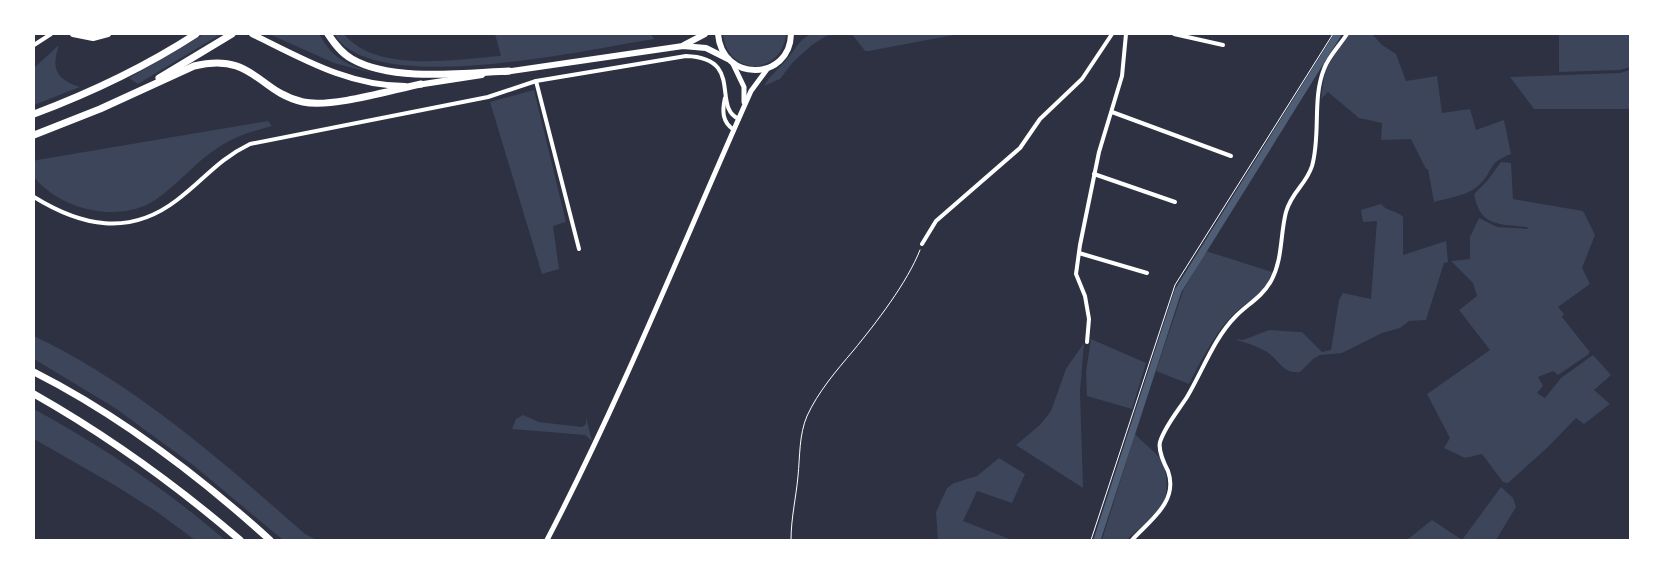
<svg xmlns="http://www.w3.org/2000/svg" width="1664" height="574" viewBox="0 0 1664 574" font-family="'PT Serif',serif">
	<rect width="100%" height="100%" fill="#2d3142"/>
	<g fill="#3c4559">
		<path d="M 204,34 L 221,34 L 138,84 L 129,78 Z"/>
		<path d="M 269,34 L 319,34 C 334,61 349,65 376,74 L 334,63 Z"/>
		<path d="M 334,34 L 344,34 C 377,74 455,59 501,56 L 495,34 L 651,34 L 654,39 C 589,49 373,99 334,34 Z"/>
		<path d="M 723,34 L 786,34 L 786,35 C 780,77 727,76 723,34 Z"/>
		<path d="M 811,34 L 835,34 L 826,36 L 812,45 L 793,62 L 780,79 L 764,86 C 770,75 779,69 787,59 C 796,49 798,40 811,34 Z"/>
		<path d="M 852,34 L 959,34 L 869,51 L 865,51 Z"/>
		<path d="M 1348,34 L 1372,34 L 1382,45 L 1396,54 L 1406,81 L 1437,76 L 1442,113 L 1470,109 L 1476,130 L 1504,120 L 1511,154 C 1485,164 1495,171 1478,186 C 1466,196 1448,198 1434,202 L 1428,169 L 1426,169 L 1411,139 L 1381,140 L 1382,123 L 1359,118 L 1328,92 L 1321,99 L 1325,70 Z"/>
		<path d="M 1559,34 L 1630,34 L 1630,67 L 1620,70 L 1559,72 Z"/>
		<path d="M 59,45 C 51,69 56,79 80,87 L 34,105 L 34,68 Z"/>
		<path d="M 1630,70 L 1630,108 L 1628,109 L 1534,109 L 1510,77 L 1620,73 Z"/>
		<path d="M 534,90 L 566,222 L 553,226 L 559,269 L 542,274 L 490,102 Z"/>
		<path d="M 268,121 L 272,126 C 254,131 236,136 219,147 C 196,161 178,185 155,200 C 119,224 60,210 34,177 L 34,161 L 37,160 Z"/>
		<path d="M 1501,162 L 1511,163 L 1513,199 L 1583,211 L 1595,235 L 1582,268 L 1590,284 L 1558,307 L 1564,314 L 1562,317 L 1589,351 L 1589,354 L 1558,375 L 1553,371 L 1538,377 L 1543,386 L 1537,393 L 1545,398 L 1561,378 L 1593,355 L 1611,375 L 1594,390 L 1610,404 L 1584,424 L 1576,418 L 1548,447 L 1508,483 L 1503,482 L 1482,454 L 1465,458 L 1444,448 L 1450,438 L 1427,394 L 1490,350 L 1459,310 L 1477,296 L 1473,283 L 1451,261 L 1470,259 L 1470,237 L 1479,218 L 1497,227 L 1528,229 L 1527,227 C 1499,224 1480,227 1474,194 L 1487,181 Z"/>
		<path d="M 1381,204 C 1387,212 1397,210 1403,217 L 1403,255 L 1446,241 L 1448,262 L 1444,263 L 1426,320 L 1409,321 L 1400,328 L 1382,333 L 1342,353 L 1320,355 L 1313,359 L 1300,372 C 1281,374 1279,358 1265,351 C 1255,345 1245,343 1235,339 L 1243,340 L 1269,330 L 1298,332 L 1302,332 L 1322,352 L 1331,350 L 1339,300 L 1343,293 L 1371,299 L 1377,221 L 1363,222 L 1361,210 Z"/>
		<path d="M 1206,251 L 1272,272 C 1266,295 1246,301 1231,317 C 1217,330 1198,366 1189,384 L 1156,371 L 1183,291 Z"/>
		<path d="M 34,336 C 135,384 222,461 305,534 L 317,540 L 283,540 L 193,465 L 115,408 L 34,359 Z"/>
		<path d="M 1091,339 L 1146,363 L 1132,409 L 1087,396 L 1086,372 Z"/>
		<path d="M 1084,343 L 1080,391 L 1083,488 L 1016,445 L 1040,425 L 1051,411 L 1066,369 Z"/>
		<path d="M 34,409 C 102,446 167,490 225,540 L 195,540 L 157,512 L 116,486 L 34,439 Z"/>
		<path d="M 523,415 L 539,422 L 582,427 L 586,424 L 586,417 L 592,441 L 585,435 L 512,429 L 516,419 Z"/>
		<path d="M 1135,434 C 1142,442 1151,448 1158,456 C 1169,469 1170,497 1159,511 C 1151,521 1136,530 1127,540 L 1102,540 Z"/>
		<path d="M 999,458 L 1025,474 L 1012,503 L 977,491 L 963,521 L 1012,540 L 938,540 L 936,512 L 947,488 L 954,483 L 977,476 Z"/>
		<path d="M 1501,487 L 1513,498 L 1516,507 L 1496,540 L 1407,540 L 1432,520 L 1462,540 Z"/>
	</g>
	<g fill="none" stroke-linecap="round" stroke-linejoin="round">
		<path stroke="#4f5d75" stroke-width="7" d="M 1097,540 L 1178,291 L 1338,34"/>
		<g stroke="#fff" stroke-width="1">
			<path d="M 791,540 C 791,518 796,498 798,476 C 800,456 799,435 807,416 C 818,392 836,371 853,351 C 876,323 907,283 920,250"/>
			<path d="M 1091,540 L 1175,285 L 1333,34"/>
		</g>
		<g stroke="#fff" stroke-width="4">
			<path d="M 1174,34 L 1223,45"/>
			<path d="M 34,45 L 51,34"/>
			<path d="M 536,81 L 579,249"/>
			<path d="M 725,98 C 722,111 722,122 734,130"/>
			<path d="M 1112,112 L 1231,156"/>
			<path d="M 1094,174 L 1175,202"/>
			<path d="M 34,197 C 81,226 129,237 177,200 C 204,180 217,160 250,144 L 488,97 L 536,81 L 686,56 C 745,58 711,107 739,119"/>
			<path d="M 922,244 L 936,221 L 1020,148 L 1040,119 L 1082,79 L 1112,34"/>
			<path d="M 1079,253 L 1147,273"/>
			<path d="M 1087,342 L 1089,319 L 1085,296 L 1076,274 L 1080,245 L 1099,152 L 1122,76 L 1126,34"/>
			<path d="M 1132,540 C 1149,521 1179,502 1168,471 C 1164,463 1158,451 1160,442 C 1165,426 1178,411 1187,397 C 1203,370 1214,338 1236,316 C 1248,304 1262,297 1271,281 C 1283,259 1280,235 1286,212 C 1292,191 1306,185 1312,166 C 1321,135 1312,99 1324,69 C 1328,57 1340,45 1347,34"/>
		</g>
		<g stroke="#fff" stroke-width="5">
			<path d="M 733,64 L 744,87 L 744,102"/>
			<path d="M 547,540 C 623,394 684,241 751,91 L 768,68"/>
		</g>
		<g stroke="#fff" stroke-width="6">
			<path d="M 73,34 L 93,38 L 108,34"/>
			<path d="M 252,34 C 301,58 348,86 405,86"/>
			<path d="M 718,34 C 722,83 790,81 791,34"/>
			<path d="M 684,45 L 705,34"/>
			<path d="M 504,72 L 683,46 L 706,48 L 728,59"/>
			<path d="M 417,85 L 482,75"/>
		</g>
		<g stroke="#fff" stroke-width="7">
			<path d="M 328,34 C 334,43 341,53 352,59 C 392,82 463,73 509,71"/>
			<path d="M 159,78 L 232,34"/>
			<path d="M 34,114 C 90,93 145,67 196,34"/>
			<path d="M 34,135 L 100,109 L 194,66 C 254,52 258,92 303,102 C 333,108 391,90 421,84"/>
			<path d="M 34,372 C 121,416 198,475 270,540"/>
			<path d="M 34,394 C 108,436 176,485 240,540"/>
		</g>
	</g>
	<rect width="1664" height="574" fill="none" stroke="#ffffff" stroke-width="70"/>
</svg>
